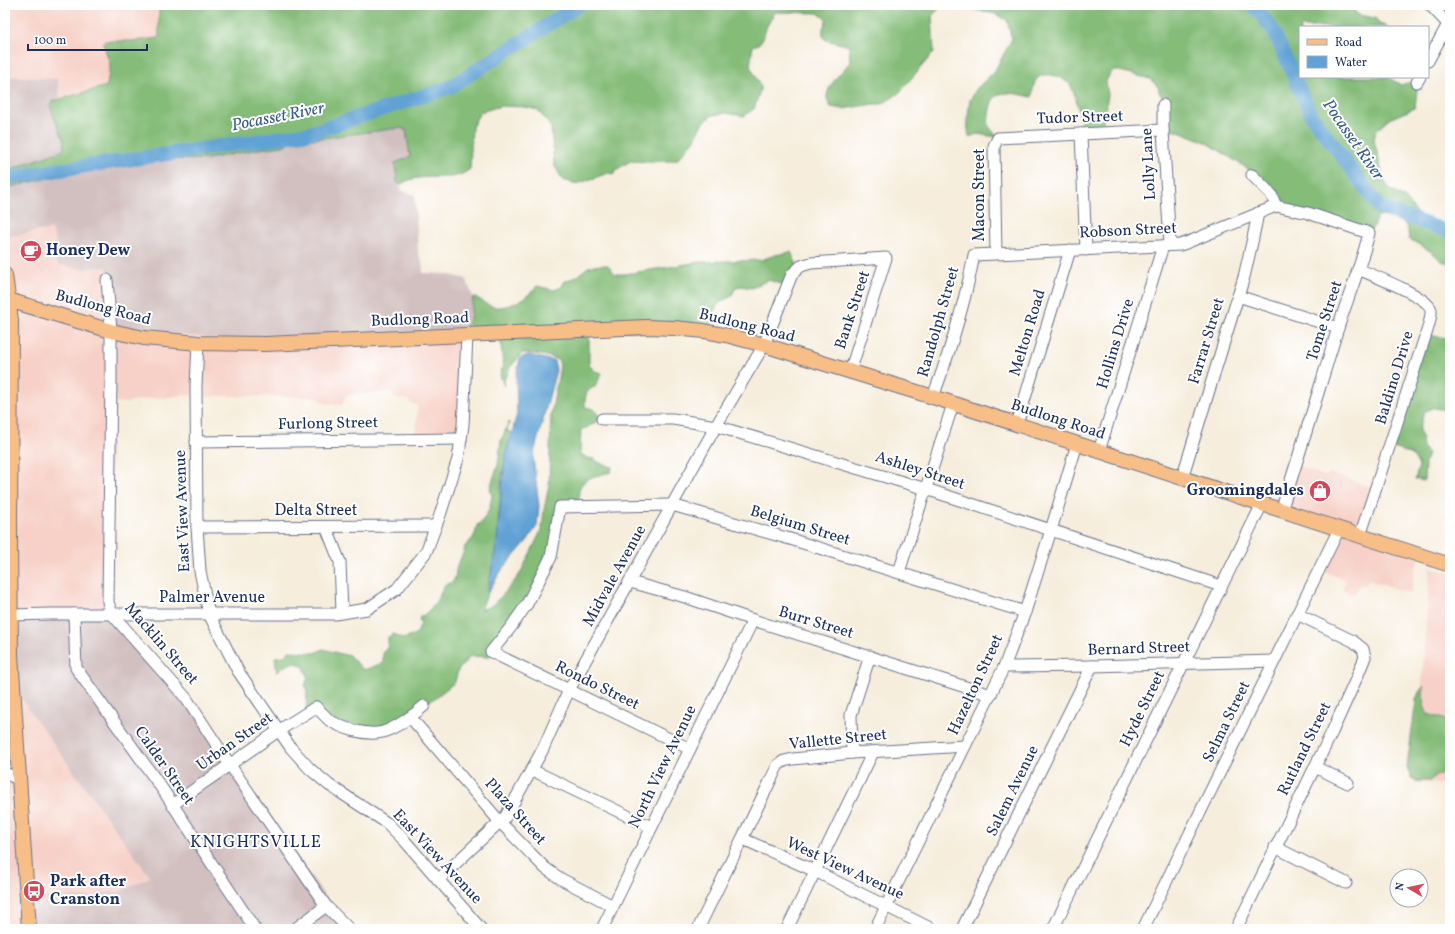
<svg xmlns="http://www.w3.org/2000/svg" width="1455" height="934" viewBox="0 0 1455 934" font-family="Vollkorn,serif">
	<rect width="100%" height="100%" fill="#fff"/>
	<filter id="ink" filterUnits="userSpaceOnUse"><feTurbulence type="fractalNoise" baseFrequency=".025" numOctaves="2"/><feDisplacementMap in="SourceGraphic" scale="8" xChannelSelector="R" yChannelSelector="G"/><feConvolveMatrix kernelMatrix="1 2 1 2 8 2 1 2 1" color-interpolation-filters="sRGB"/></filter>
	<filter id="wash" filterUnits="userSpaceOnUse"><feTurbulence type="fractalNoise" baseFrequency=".012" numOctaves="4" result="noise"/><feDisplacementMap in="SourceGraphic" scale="16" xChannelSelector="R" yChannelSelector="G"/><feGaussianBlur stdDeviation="0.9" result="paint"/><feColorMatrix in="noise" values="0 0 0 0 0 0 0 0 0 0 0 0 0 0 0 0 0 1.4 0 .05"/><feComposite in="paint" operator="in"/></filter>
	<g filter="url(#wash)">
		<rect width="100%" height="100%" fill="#f6eddc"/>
		<g fill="#f7d1c8">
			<path d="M 5,5 L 159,5 L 159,38 L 132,41 L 105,41 L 103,44 L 110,64 L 107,86 L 60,98 L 58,81 L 57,79 L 5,76 Z"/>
			<path d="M 52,229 L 55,240 L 55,258 L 83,269 L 105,267 L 107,268 L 113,329 L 466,335 L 460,438 L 415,438 L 417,418 L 417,405 L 410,403 L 409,400 L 394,398 L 392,392 L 349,395 L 345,397 L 342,405 L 325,404 L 318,398 L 313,397 L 217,396 L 197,398 L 194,395 L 171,396 L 166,398 L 155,398 L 133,401 L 128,403 L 111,402 L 110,612 L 14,689 L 150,877 L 120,891 L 99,895 L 96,897 L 76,898 L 31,929 L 5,929 L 5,237 Z"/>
			<path d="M 1296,465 L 1324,476 L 1330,473 L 1374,488 L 1361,533 L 1421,556 L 1414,571 L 1411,594 L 1368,580 L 1365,585 L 1360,585 L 1355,594 L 1351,594 L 1342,589 L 1346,580 L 1335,576 L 1322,570 L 1338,530 L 1286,512 Z"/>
			<path d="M 1430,567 L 1450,573 L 1450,784 L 1415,783 Z"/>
		</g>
		<g fill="#d2bfc0">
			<path d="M 5,76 L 57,79 L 58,81 L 60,98 L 53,101 L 64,150 L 5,171 Z"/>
			<path d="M 400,128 L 406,130 L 410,157 L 397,182 L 400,185 L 402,191 L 415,195 L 418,254 L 422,260 L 423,273 L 446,274 L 466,279 L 473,297 L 471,319 L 460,335 L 282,344 L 113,329 L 107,268 L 105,267 L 83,269 L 58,265 L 55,258 L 55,240 L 52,229 L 5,237 L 5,188 L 93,168 L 151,160 L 207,159 L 259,149 L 283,146 L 290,142 Z"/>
			<path d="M 106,613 L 184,695 L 348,929 L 31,929 L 29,897 L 96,897 L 100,893 L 120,891 L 150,877 L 14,689 L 15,615 Z"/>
		</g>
		<g fill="#84bc78" stroke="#50766b">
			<path d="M 159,5 L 953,5 L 940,8 L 932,16 L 934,52 L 898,94 L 882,104 L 873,104 L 843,109 L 831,107 C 830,105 827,101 827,98 C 826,86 843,71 850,62 L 849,46 L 826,40 L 823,36 L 823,28 L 827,20 L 818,13 L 775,12 C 773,17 769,21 767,26 C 763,35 764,44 753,46 L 750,66 L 761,87 L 754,109 L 744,116 L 726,113 L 712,115 L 701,125 L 695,139 L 678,159 L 670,161 L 649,162 L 630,161 L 616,170 L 614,174 L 608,173 L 577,184 L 563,180 L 554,165 L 551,127 L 538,110 L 525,107 L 501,106 L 480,112 L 472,127 L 470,169 C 450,186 421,169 400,185 L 397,182 L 395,163 L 410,157 L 406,130 L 400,128 L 290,142 L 283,146 L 259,149 L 207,159 L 151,160 L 93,168 L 5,188 L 5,171 L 64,150 L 63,139 L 50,106 L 53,101 L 107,86 L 110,64 L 103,43 L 105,41 L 132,41 L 159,38 Z"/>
			<path d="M 954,5 L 1350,5 L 1353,6 L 1354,11 L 1359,15 L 1375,18 L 1379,24 L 1389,27 L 1300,27 L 1300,77 L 1388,77 L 1401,85 L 1418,80 L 1415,108 L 1389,119 L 1376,131 L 1374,140 L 1384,181 L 1391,190 L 1407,200 L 1420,218 L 1441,223 L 1450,230 L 1450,263 L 1441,261 L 1432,252 L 1409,239 C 1407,216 1397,218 1377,216 L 1373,228 L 1367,233 L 1280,205 L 1265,183 L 1248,169 L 1206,142 L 1179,131 L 1167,131 L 1165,101 L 1159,92 L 1158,87 L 1150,79 L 1120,71 L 1112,71 L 1106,81 L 1108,95 L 1103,122 L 1104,131 L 1082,133 C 1081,122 1076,93 1070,85 C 1065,77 1044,70 1037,79 C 1033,83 1033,91 1032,97 C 1022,95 998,88 993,100 C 989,107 989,118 988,125 L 997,137 L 977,134 L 969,137 L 967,122 L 970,100 L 977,88 L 994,72 L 1012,39 L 1007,20 L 995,14 Z"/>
			<path d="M 791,252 L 798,267 L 785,285 L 768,280 L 752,288 L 741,286 L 736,287 L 731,297 C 713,302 713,315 710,331 L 589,331 L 589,365 L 595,371 L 602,373 L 595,387 C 585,390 585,397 585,407 L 594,409 L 601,419 L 586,428 L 581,429 L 580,449 L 581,454 L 587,458 L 594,459 L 600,463 L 612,467 L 611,472 C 600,475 582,477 579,490 C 578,494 580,501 580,505 L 561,507 L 549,560 L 492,654 L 488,657 L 471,656 L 458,670 L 455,682 L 435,698 L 376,732 L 328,719 L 306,710 L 307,690 L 305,686 L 308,677 L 304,667 L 294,662 L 283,667 L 277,673 L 275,657 L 285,656 L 289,651 L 315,653 L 323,649 L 345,655 L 348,654 L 364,670 L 383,663 L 383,653 L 388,645 L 388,637 L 394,634 L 404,639 L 417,633 L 421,624 L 419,618 C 432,611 439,597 445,585 C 460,581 453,574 458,564 C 461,557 464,554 465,546 C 473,539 476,535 477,525 L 481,523 L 489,510 L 492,496 L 490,488 L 498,465 L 501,441 L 509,422 L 507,431 L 510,432 L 502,476 L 498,524 L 498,557 L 491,584 L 481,610 L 491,606 L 502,596 L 520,574 L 542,529 L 544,510 L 549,485 L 551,415 L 560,367 L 559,361 C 548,354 534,354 522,353 L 509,369 L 507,376 L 505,376 L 504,386 L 500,375 L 503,366 L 500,334 L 460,335 L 470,319 L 473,297 C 482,299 484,304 490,306 C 501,310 519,303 528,295 C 531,293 534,289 537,286 L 554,290 L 562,287 L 564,282 L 577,276 L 588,267 L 600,265 L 608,265 L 615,274 L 625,274 L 699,262 L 761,260 L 775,255 Z"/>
			<path d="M 1426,334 L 1450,340 L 1450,410 L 1432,408 L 1424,412 L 1419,430 L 1422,437 L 1423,448 L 1428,453 L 1425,463 L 1424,481 L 1415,479 L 1419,466 L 1413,455 L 1391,447 Z"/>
			<path d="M 1424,686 C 1423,698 1422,704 1428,714 L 1450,721 L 1450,776 L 1436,775 L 1430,781 L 1417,781 L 1411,778 L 1407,767 L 1416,700 L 1419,692 Z"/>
		</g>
		<path fill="#61a2d4" stroke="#3e6899" d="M 528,355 L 554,361 L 556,370 L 533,457 L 539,506 L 537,526 L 527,541 L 501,571 L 487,594 L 497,541 L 505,458 L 517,414 L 516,376 L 520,358 Z"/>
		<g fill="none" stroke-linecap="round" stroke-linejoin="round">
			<g stroke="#61a2d4" stroke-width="14">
				<path d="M 1253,5 L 1273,30 L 1311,115 L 1380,208 L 1450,232"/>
				<path d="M 5,178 L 310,133 L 450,87 L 579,5"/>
			</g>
		</g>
	</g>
	<g filter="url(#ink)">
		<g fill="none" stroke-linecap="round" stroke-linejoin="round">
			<g stroke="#68728a" stroke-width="13">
				<g id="minor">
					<path d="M 1430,5 L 1450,26"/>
					<path d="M 1428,61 L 1448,24"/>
					<path d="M 1417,82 L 1420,77"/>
					<path d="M 1163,105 L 1163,130 L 1170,245"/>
					<path d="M 1081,134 L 1086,250"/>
					<path d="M 1252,175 L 1271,194 L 1276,206"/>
					<path d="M 1276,206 L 1308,213 L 1369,233 C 1361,266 1348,297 1338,328 C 1319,389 1301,450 1281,511"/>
					<path d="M 996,253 L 994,146 L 998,138 L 1163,130"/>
					<path d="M 1358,269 C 1372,275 1429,297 1431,310 C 1432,319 1425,337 1422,346 L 1360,536"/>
					<path d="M 107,280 L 111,331 L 111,378 L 108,602 L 112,614 L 186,698 L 230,765 L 326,906 L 349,929"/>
					<path d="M 1238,296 L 1338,328"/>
					<path d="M 198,343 L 196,386 L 197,527 L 200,571 L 209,614 L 238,671 L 291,748 L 310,769 L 329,785 L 387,823 L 405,841 L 481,929"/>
					<path d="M 933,397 C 950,351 965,303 974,255 L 1180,245 L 1186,243 L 1276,206"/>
					<path d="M 602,419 L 673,419 L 716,426 L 926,489 L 1221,586"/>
					<path d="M 1017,424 L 1070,250"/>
					<path d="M 196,442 L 461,439"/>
					<path d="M 1099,451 L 1163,246"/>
					<path d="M 1182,478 L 1244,277 L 1253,238 L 1258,213"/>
					<path d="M 197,527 L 435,526"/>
					<path d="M 326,527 L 340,562 L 342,612"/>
					<path d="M 899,572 L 953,404"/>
					<path d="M 630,582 L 685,597 L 753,620 L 991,695"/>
					<path d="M 74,614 L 76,668 L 163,790 L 255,929"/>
					<path d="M 10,615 L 50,614 L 335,614 L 367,609 L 397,589 L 426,552 L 440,515 L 458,459 L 463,425 L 467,335"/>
					<path d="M 1004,667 L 1092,666 L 1274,661"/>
					<path d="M 411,718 L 500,822 L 545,868 L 561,879 L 613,906"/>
					<path d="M 690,749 L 491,652 L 511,627 L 527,604 L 551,557 L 560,507 L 672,505 L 790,539 L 1025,612"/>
					<path d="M 852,753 L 851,715 L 870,656"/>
					<path d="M 1315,767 L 1348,783"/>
					<path d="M 532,770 L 651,827"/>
					<path d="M 5,773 L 20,780"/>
					<path d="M 172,805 L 278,731 L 316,707 C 320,711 325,716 329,720 C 343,729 367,736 383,732 C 396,728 414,715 424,706"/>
					<path d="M 743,839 L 815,871 L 932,929"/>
					<path d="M 1275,847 L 1346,883"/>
					<path d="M 438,880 L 506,816 L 543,749 L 569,690 L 716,426 L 764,345 L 792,274 L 801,266 L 811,263 L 886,258 L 850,372"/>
					<path d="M 295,929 L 326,906"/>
					<path d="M 602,929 L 753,620"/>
					<path d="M 698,929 L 778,765 L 784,761 L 793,759 L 852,753 L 965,746"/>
					<path d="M 787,929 L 873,752"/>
					<path d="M 875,929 L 1004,667 L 1025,612 L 1051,530 L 1077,444"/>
					<path d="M 962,929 L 1092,666"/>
					<path d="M 1053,929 L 1262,504"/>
					<path d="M 1143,929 L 1339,529"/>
					<path d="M 1236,929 L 1332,732 L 1357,677 L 1365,657 L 1363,649 L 1353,641 L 1297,614"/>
				</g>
			</g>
			<g stroke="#68728a" stroke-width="16">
				<g id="major">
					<path d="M 5,275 L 11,320 L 10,540 L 11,655 L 29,929"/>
					<path d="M 5,299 L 111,331 L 144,338 L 198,343 L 266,344 L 646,327 L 674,328 L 704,331 L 730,336 L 764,345 L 933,397 L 1450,565"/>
				</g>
			</g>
			<use href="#minor" stroke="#fff" stroke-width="11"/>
			<use href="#major" stroke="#f7be88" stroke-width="14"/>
		</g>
	</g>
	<defs>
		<g id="cafe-disc" transform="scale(1.15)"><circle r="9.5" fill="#d1495b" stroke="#fff"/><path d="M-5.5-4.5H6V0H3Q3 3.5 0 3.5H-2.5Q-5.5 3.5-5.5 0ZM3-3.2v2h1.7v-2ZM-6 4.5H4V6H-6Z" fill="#fff"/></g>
		<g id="shop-disc" transform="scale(1.15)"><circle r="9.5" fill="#d1495b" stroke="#fff"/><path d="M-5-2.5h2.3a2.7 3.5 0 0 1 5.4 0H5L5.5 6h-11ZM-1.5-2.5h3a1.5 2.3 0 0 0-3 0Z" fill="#fff"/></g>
		<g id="bus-disc" transform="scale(1.15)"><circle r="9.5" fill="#d1495b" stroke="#fff"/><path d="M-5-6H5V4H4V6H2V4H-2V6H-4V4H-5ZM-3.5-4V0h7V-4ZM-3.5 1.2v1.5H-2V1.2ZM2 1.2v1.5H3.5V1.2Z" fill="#fff"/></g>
	</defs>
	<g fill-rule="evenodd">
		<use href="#cafe-disc" x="31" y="251"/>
		<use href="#shop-disc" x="1320" y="491"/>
		<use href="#bus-disc" x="34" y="891"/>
	</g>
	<g text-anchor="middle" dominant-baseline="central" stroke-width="4" stroke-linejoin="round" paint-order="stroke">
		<g font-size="16" fill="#1b2f5e" stroke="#fff">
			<text transform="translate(1080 118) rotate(-2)">Tudor Street</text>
			<text transform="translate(1149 164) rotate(-93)">Lolly Lane</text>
			<text transform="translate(980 195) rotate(-90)">Macon Street</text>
			<text transform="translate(1128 231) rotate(-3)">Robson Street</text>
			<text transform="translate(103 308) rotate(15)">Budlong Road</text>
			<text transform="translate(853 310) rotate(-72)">Bank Street</text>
			<text transform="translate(420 320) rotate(-2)">Budlong Road</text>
			<text transform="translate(1325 321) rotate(-72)">Tome Street</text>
			<text transform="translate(939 322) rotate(-74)">Randolph Street</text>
			<text transform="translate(747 326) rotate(14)">Budlong Road</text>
			<text transform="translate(1028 333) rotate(-73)">Melton Road</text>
			<text transform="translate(1207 341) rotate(-73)">Farrar Street</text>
			<text transform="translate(1116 344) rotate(-73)">Hollins Drive</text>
			<text transform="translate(1395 378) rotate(-73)">Baldino Drive</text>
			<text transform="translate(1058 420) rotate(18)">Budlong Road</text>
			<text transform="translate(328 424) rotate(-1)">Furlong Street</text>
			<text transform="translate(920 471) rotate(18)">Ashley Street</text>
			<text transform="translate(183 511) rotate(-92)">East View Avenue</text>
			<text x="316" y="511">Delta Street</text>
			<text transform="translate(800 526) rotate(17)">Belgium Street</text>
			<text transform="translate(615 576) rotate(-61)">Midvale Avenue</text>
			<text x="212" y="598">Palmer Avenue</text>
			<text transform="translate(816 623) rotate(17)">Burr Street</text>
			<text transform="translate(161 644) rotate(49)">Macklin Street</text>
			<text transform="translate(1139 649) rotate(-2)">Bernard Street</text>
			<text transform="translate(976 685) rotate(-65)">Hazelton Street</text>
			<text transform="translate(597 686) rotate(26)">Rondo Street</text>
			<text transform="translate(1143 709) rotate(-64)">Hyde Street</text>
			<text transform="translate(1227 722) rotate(-64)">Selma Street</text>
			<text transform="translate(838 740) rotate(-6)">Vallette Street</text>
			<text transform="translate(235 742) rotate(-35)">Urban Street</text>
			<text transform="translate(1305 749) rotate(-64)">Rutland Street</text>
			<text transform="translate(164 766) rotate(55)">Calder Street</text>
			<text transform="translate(663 767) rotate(-64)">North View Avenue</text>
			<text transform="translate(1013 791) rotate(-64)">Salem Avenue</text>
			<text transform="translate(515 812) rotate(48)">Plaza Street</text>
			<text transform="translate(437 857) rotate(47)">East View Avenue</text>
			<text transform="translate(845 869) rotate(25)">West View Avenue</text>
		</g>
		<g font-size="16" font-weight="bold" fill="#1b2f5e" stroke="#fff" text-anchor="start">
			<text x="46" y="251">Honey Dew</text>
			<text x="1304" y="491" text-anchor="end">Groomingdales</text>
			<text x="50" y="882">Park after<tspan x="50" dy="18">Cranston</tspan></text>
		</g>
		<g font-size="17" font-style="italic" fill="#375d8d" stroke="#fff">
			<text transform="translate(278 117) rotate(-11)">Pocasset River</text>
			<text transform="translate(1353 140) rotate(55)">Pocasset River</text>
		</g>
		<g font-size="17" letter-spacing="1" fill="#1b2f5e" stroke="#fff">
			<text x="256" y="842">KNIGHTSVILLE</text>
		</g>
	</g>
	<rect width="1455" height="934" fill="none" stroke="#fff" stroke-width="20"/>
	<rect x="1299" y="26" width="130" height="52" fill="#ffffff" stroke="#a4acbf"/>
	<rect x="1307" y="39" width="20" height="6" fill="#f7be88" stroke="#a4acbf"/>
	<text x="1335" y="46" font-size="12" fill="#1b2f5e">Road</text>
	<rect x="1307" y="56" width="20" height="12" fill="#61a2d4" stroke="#a4acbf"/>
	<text x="1335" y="66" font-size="12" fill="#1b2f5e">Water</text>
	<g transform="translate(1409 888) rotate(279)"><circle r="19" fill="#ffffff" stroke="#a4acbf"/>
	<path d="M0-3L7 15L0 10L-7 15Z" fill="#d1495b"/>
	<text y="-6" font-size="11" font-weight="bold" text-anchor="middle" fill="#1b2f5e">N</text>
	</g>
	<path d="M28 44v6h119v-6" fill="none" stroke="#1b2f5e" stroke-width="2"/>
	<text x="34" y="44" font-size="12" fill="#1b2f5e" stroke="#ffffff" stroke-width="3" paint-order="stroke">100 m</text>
</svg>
